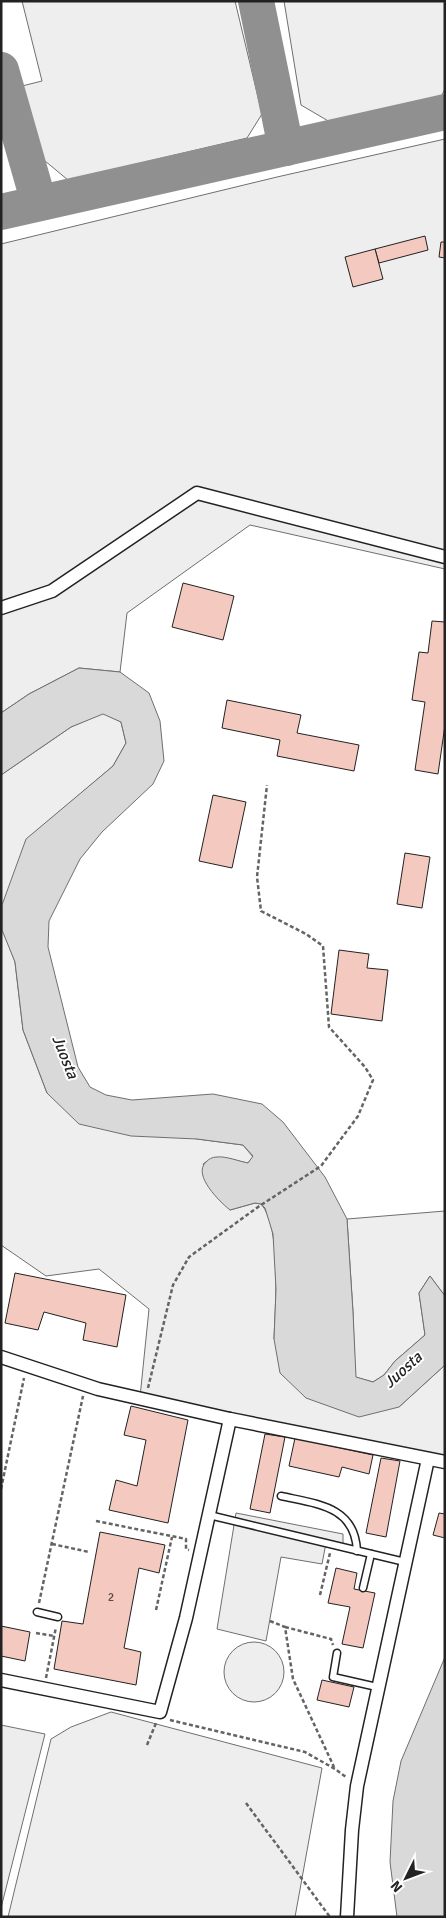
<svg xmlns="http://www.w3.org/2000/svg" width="446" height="1918" viewBox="0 0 446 1918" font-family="Signika,sans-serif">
	<rect width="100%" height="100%" fill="#fff"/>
	<g fill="#eee" stroke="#6f6f6f">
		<path d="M 22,1 L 235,1 L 262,114 L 247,138 L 68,180 L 39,156 L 22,86 L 42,81 Z"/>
		<path d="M 284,1 L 445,1 L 445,89 L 441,97 L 330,122 L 301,105 Z"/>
		<path d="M 445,139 L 445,569 L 250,525 L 127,613 L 120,672 L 79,668 L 29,694 L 1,713 L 1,244 L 277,177 Z"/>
		<path d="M 103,713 L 121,722 L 126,743 L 113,766 L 27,839 L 3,930 L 15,962 L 23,1030 L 47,1093 L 197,1139 L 243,1145 L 253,1157 L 248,1163 C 232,1160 216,1153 203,1164 L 230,1210 L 255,1203 L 261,1204 C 282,1227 275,1308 274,1339 L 399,1407 L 445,1365 L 445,1462 L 140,1397 L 149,1309 L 99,1269 L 46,1276 L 1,1245 L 1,775 L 71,727 Z"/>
		<path d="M 445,1211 L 445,1296 L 430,1276 L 419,1293 L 425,1335 L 395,1361 L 384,1375 L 373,1382 L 355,1377 L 353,1312 L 347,1219 Z"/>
		<circle cx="254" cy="1672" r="30"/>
		<path d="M 111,1712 L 322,1768 L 295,1917 L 8,1917 L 51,1739 L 71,1727 Z"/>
	</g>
	<g fill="#ededed" stroke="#6f6f6f">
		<path d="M 236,1513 L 343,1534 L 343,1547 L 326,1543 L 322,1564 L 281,1557 L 266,1641 L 217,1629 Z"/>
		<path d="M 1,1725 L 45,1734 L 1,1908 Z"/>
	</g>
	<g fill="#d9d9d9" stroke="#6f6f6f">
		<path d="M 79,668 L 120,672 L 149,693 L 160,721 L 164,761 L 153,784 L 102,832 L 80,859 L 49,921 L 48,947 L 78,1067 L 90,1087 L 106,1095 L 132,1100 L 213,1094 L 262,1104 L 283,1122 L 325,1177 L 347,1219 L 353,1312 L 356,1377 L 373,1382 L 384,1375 L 395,1361 L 425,1335 L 419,1293 L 430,1276 L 445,1296 L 445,1365 L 399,1407 L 359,1417 L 306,1398 L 280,1373 L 274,1339 L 276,1289 L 273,1234 L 265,1208 L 261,1204 L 255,1203 L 230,1210 C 220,1202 192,1175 206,1162 C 209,1159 212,1157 217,1157 C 226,1156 238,1161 248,1163 L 253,1156 L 243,1145 L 197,1139 L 131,1136 L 79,1124 L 47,1093 L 23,1030 L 15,962 L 2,930 L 2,905 L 26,839 L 113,766 L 126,743 L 121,722 L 103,714 L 71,727 L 1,775 L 1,713 L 29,694 Z"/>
		<path d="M 445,1657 L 445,1917 L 397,1917 L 390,1862 L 393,1801 L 401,1761 Z"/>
	</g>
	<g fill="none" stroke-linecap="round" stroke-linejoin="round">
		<g stroke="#909090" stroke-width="36">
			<path d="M 256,1 L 286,148"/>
			<path d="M 1,70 L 39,203"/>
			<path d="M 1,212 L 445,112"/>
		</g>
	</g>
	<g fill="#f3c9c0" stroke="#222">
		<path d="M 425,236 L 428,250 L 379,263 L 375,249 Z"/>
		<path d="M 441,242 L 445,242 L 445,258 L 439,257 Z"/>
		<path d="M 375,249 L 383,279 L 353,287 L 345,257 Z"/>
		<path d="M 183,583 L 234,596 L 223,640 L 172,627 Z"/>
		<path d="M 432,621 L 445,622 L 445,725 L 438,774 L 415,770 L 425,702 L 412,700 L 419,652 L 428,653 Z"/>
		<path d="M 227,700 L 301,715 L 297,733 L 359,745 L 354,771 L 277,756 L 280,740 L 222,728 Z"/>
		<path d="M 213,795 L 246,802 L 232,868 L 199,861 Z"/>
		<path d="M 405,853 L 430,857 L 422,908 L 397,904 Z"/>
		<path d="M 339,950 L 369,954 L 367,968 L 388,970 L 382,1021 L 331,1014 Z"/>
		<path d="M 15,1273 L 126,1295 L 117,1347 L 83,1340 L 86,1323 L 44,1312 L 38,1330 L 5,1323 Z"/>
		<path d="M 131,1406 L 188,1420 L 168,1523 L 109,1510 L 116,1480 L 137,1486 L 146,1440 L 124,1435 Z"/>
		<path d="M 265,1434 L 285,1437 L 270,1513 L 250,1509 Z"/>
		<path d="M 295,1438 L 373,1455 L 369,1474 L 342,1467 L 339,1477 L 289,1466 Z"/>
		<path d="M 381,1458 L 400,1461 L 386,1537 L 366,1533 Z"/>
		<path d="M 439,1513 L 445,1514 L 445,1538 L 433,1535 Z"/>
		<path d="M 100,1532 L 165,1545 L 159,1573 L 139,1568 L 124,1648 L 141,1652 L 136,1685 L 54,1669 L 62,1621 L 83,1624 Z"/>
		<path d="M 336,1568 L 357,1573 L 354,1589 L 375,1593 L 363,1648 L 342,1644 L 350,1607 L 328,1603 Z"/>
		<path d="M 1,1626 L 30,1632 L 25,1661 L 1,1656 Z"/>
		<path d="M 322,1680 L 354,1687 L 349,1707 L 317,1700 Z"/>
	</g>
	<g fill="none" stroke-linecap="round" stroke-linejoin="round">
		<g stroke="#222" stroke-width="9">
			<g id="lane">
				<path d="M 281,1496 C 317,1504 355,1506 357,1551"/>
				<path d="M 209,1515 L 405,1562"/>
				<path d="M 363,1588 L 371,1554"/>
				<path d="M 37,1612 L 58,1617"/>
				<path d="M 337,1653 L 333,1677 L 377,1687"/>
			</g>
		</g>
		<g stroke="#222" stroke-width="15">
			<g id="street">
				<path d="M 1,608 L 52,591 L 197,493 L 445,557"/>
				<path d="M 1,1357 L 98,1389 L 230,1419 L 445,1462"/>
				<path d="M 1,1680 L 160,1712 L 186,1618 L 230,1419"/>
				<path d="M 347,1917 L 352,1830 L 357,1786 L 428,1459"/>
			</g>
		</g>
		<g stroke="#646464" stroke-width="2.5" stroke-dasharray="4 2.5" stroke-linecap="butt">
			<path d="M 148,1388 L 173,1285 L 189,1257 L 258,1207 L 321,1166 L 358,1116 L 373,1080 L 365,1067 L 329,1027 L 323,946 L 306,934 L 261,911 L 257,877 L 267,785"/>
			<path d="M 1,1489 L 24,1378"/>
			<path d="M 96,1521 L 186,1539 L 186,1549 L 189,1550"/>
			<path d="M 52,1544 L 89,1552"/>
			<path d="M 320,1595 L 330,1553"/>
			<path d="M 39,1603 L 83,1396"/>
			<path d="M 156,1610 L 172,1537"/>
			<path d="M 270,1621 L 285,1627 L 293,1679 L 334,1767"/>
			<path d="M 285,1627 L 331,1639 L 333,1645"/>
			<path d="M 36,1633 L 54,1636"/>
			<path d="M 46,1678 L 56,1627"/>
			<path d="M 170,1720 L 305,1752 L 335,1769 L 346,1777"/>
			<path d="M 147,1745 L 156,1723"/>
			<path d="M 246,1803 L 330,1917"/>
		</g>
		<use href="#lane" stroke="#fff" stroke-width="6"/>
		<use href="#street" stroke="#fff" stroke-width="12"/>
	</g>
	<g text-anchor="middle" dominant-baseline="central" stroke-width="4" stroke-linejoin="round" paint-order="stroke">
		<g font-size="12" fill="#564c4a">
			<text x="111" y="1597">2</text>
		</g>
		<g font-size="16" font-style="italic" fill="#222" stroke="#fff">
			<text transform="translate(65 1057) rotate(68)">Juosta</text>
			<text transform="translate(403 1370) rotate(-42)">Juosta</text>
		</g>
	</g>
	<rect width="446" height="1918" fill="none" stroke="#222222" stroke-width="5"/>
	<g transform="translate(406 1878) rotate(228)" stroke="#ffffff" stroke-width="4" paint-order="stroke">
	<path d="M0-4L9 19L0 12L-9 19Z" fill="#222222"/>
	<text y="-8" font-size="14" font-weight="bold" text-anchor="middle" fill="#222222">N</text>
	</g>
</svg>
